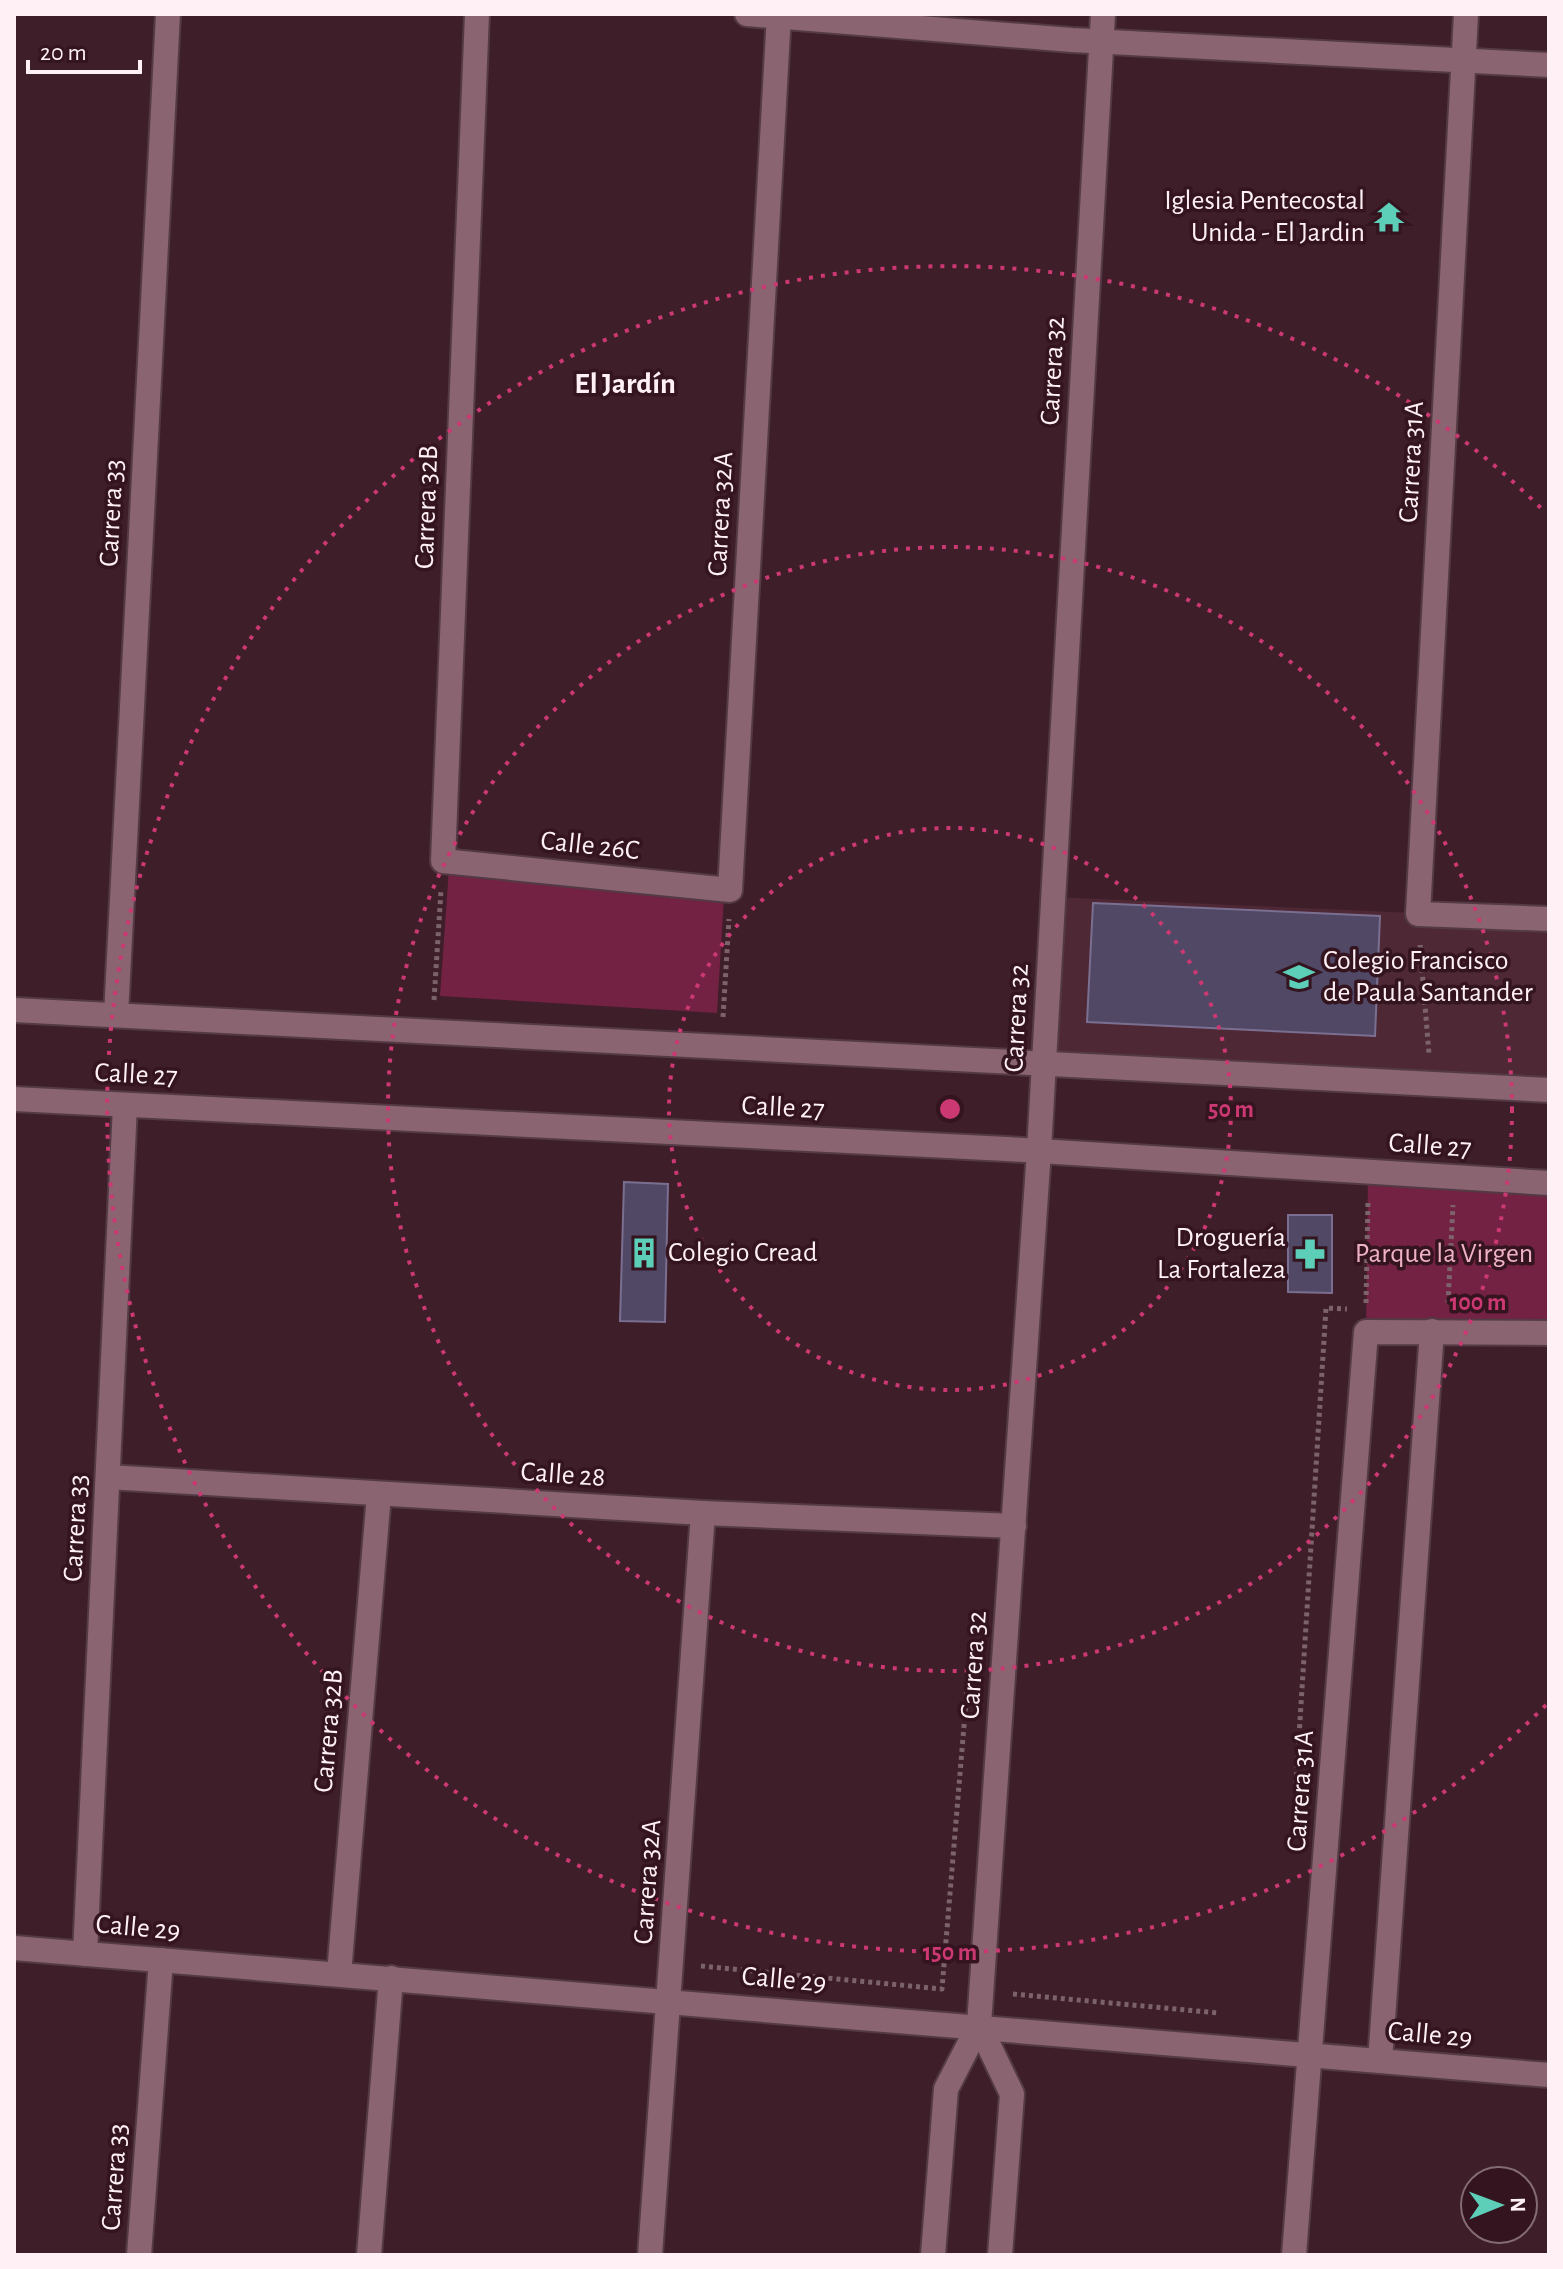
<svg xmlns="http://www.w3.org/2000/svg" width="1563" height="2269" viewBox="0 0 1563 2269" font-family="'Alegreya Sans',sans-serif">
	<rect width="100%" height="100%" fill="#3d1e29"/>
	<path fill="#4e2835" d="M 1054,897 L 1549,919 L 1549,1090 L 1044,1063 Z"/>
	<g fill="#732243">
		<path d="M 449,868 L 724,897 L 717,1013 L 440,996 Z"/>
		<path d="M 1368,1172 L 1549,1183 L 1549,1333 L 1366,1332 Z"/>
	</g>
	<g fill="#514866" stroke="#7a6f90" stroke-width="2">
		<path d="M 1093,903 L 1380,916 L 1375,1036 L 1087,1022 Z"/>
		<path d="M 624,1182 L 668,1184 L 665,1322 L 620,1321 Z"/>
		<path d="M 1288,1215 L 1332,1215 L 1332,1293 L 1288,1292 Z"/>
	</g>
	<g fill="none" stroke-linecap="round" stroke-linejoin="round">
		<g stroke="#533a44" stroke-width="28">
			<g id="street">
				<path d="M 477,14 L 443,861 L 730,890 L 779,14"/>
				<path d="M 1466,14 L 1418,914 L 1549,919"/>
				<path d="M 116,1015 L 168,14"/>
				<path d="M 108,1477 L 703,1513 L 1014,1526"/>
				<path d="M 14,1948 L 1549,2075"/>
				<path d="M 85,1954 L 125,1105"/>
				<path d="M 339,1974 L 379,1494"/>
				<path d="M 1380,2061 L 1432,1331"/>
				<path d="M 139,2255 L 161,1960"/>
				<path d="M 369,2255 L 391,1978"/>
				<path d="M 650,2255 L 703,1513"/>
				<path d="M 1294,2255 L 1366,1332 L 1549,1333"/>
			</g>
		</g>
		<g stroke="#533a44" stroke-width="28">
			<g id="secondary">
				<path d="M 747,14 L 1072,40 L 1549,65"/>
				<path d="M 14,1010 L 1549,1090"/>
				<path d="M 14,1099 L 1007,1149 L 1549,1183"/>
				<path d="M 979,2025 L 1012,2094 L 1000,2255"/>
				<path d="M 933,2255 L 946,2089 L 979,2025 L 1039,1151 L 1103,14"/>
			</g>
		</g>
		<g stroke="#7c626b" stroke-width="5" stroke-dasharray="4 4" stroke-linecap="butt">
			<path d="M 1420,945 L 1429,1054"/>
			<path d="M 434,1000 L 441,891"/>
			<path d="M 723,1017 L 729,919"/>
			<path d="M 1366,1303 L 1368,1201"/>
			<path d="M 1448,1303 L 1453,1205"/>
			<path d="M 1295,1800 L 1326,1308 L 1347,1309"/>
			<path d="M 701,1966 L 942,1989 L 969,1666"/>
			<path d="M 1013,1994 L 1219,2013"/>
		</g>
		<use href="#street" stroke="#8a6470" stroke-width="24"/>
		<use href="#secondary" stroke="#8a6470" stroke-width="24"/>
	</g>
	<g fill="none" stroke="#cb3872" stroke-width="4" stroke-dasharray="4 8">
		<circle cx="950" cy="1109" r="281"/>
		<circle cx="950" cy="1109" r="562"/>
		<path d="M1546 1705A843 843 0 1 1 1546 513"/>
	</g>
	<defs>
		<g id="temple-bare" transform="scale(2.4)"><path d="M0-6L5-2H3V0L6.5 2.5H4V6H1.5V3h-3V6H-4V2.5H-6.5L-3 0V-2H-5Z" fill="#5dceb8" stroke="#33141f" stroke-width="2.5" paint-order="stroke"/></g>
		<g id="school-bare" transform="scale(2.4)"><path d="M0-5L7-2L0 1L-7-2ZM-4 1L0 2.5L4 1V4Q0 6-4 4Z" fill="#5dceb8" stroke="#33141f" stroke-width="2.5" paint-order="stroke"/></g>
		<g id="building-bare" transform="scale(2.4)"><path d="M-4-6H4V6H1V3H-1V6H-4ZM-2.5-4.3h1.7v1.8h-1.7ZM.8-4.3h1.7v1.8H.8ZM-2.5-1h1.7V.8h-1.7ZM.8-1h1.7V.8H.8Z" fill="#5dceb8" stroke="#33141f" stroke-width="2.5" paint-order="stroke"/></g>
		<g id="pharmacy-bare" transform="scale(2.4)"><path d="M-2-6h4v4h4v4h-4v4h-4v-4h-4v-4h4Z" fill="#5dceb8" stroke="#33141f" stroke-width="2.5" paint-order="stroke"/></g>
	</defs>
	<g fill-rule="evenodd">
		<use href="#temple-bare" x="1389" y="217"/>
		<use href="#school-bare" x="1299" y="977"/>
		<use href="#building-bare" x="644" y="1253"/>
		<use href="#pharmacy-bare" x="1310" y="1254"/>
	</g>
	<g text-anchor="middle" dominant-baseline="central" stroke-width="7" stroke-linejoin="round" paint-order="stroke">
		<g font-size="28" fill="#fef0f4" stroke="#33141f" text-anchor="end">
			<text x="1365" y="201">Iglesia Pentecostal<tspan x="1365" dy="32">Unida - El Jardin</tspan></text>
			<text x="1323" y="961" text-anchor="start">Colegio Francisco<tspan x="1323" dy="32">de Paula Santander</tspan></text>
			<text x="1286" y="1238">Droguería<tspan x="1286" dy="32">La Fortaleza</tspan></text>
			<text x="668" y="1253" text-anchor="start">Colegio Cread</text>
		</g>
		<g font-size="28" fill="#fef0f4" stroke="#33141f">
			<text transform="translate(1053 371) rotate(-87)">Carrera 32</text>
			<text transform="translate(1412 462) rotate(-87)">Carrera 31A</text>
			<text transform="translate(427 507) rotate(-88)">Carrera 32B</text>
			<text transform="translate(112 513) rotate(-87)">Carrera 33</text>
			<text transform="translate(721 514) rotate(-87)">Carrera 32A</text>
			<text transform="translate(590 846) rotate(6)">Calle 26C</text>
			<text transform="translate(1017 1018) rotate(-87)">Carrera 32</text>
			<text transform="translate(136 1075) rotate(3)">Calle 27</text>
			<text transform="translate(783 1108) rotate(3)">Calle 27</text>
			<text transform="translate(1430 1146) rotate(4)">Calle 27</text>
			<text transform="translate(563 1475) rotate(4)">Calle 28</text>
			<text transform="translate(76 1528) rotate(-87)">Carrera 33</text>
			<text transform="translate(974 1665) rotate(-86)">Carrera 32</text>
			<text transform="translate(329 1731) rotate(-85)">Carrera 32B</text>
			<text transform="translate(1301 1791) rotate(-86)">Carrera 31A</text>
			<text transform="translate(648 1882) rotate(-86)">Carrera 32A</text>
			<text transform="translate(138 1928) rotate(5)">Calle 29</text>
			<text transform="translate(784 1980) rotate(5)">Calle 29</text>
			<text transform="translate(1430 2035) rotate(5)">Calle 29</text>
			<text transform="translate(115 2177) rotate(-86)">Carrera 33</text>
		</g>
		<g font-size="28" fill="#efb2c5" stroke="#33141f">
			<text x="1444" y="1254">Parque la Virgen</text>
		</g>
		<g font-size="30" font-weight="bold" fill="#fef0f4" stroke="#33141f">
			<text x="625" y="384">El Jardín</text>
		</g>
	</g>
	<circle cx="950" cy="1109" r="12" fill="#cb3872" stroke="#33141f" stroke-width="4"/>
	<g font-size="24" text-anchor="middle" font-weight="bold" fill="#cb3872" stroke="#33141f" stroke-width="7" stroke-linejoin="round" paint-order="stroke">
		<text x="1231" y="1117">50 m</text>
		<text x="1478" y="1310">100 m</text>
		<text x="950" y="1960">150 m</text>
	</g>
	<rect width="1563" height="2269" fill="none" stroke="#fef0f4" stroke-width="32"/>
	<g transform="translate(1499 2205) rotate(89)"><circle r="38" fill="#33141f" stroke="#846c74" stroke-width="2"/>
	<path d="M0-6L14 30L0 20L-14 30Z" fill="#5dceb8"/>
	<text y="-12" font-size="22" font-weight="bold" text-anchor="middle" fill="#fef0f4">N</text>
	</g>
	<path d="M28 60v12h112v-12" fill="none" stroke="#fef0f4" stroke-width="4"/>
	<text x="40" y="60" font-size="24" fill="#fef0f4" stroke="#33141f" stroke-width="6" paint-order="stroke">20 m</text>
</svg>
